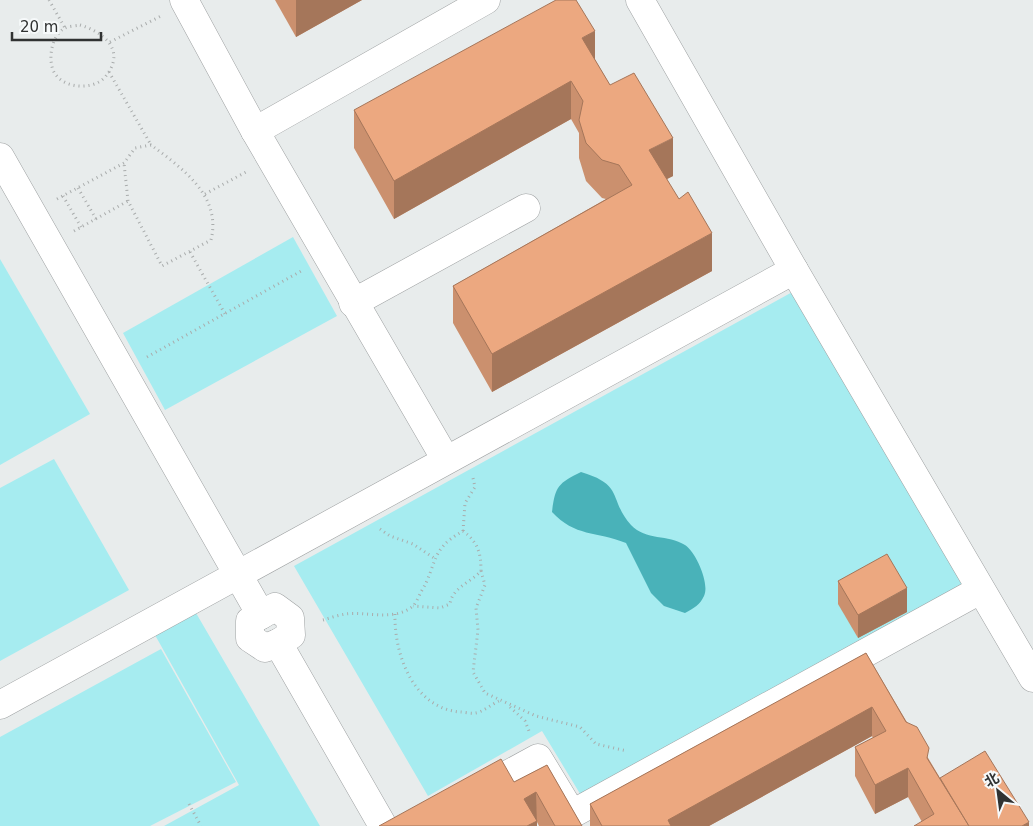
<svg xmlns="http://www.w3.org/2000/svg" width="1033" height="826" viewBox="0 0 1033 826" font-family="'DejaVu Sans','Noto Sans SC',sans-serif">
	<rect width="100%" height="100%" fill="#e8ecec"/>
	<g fill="#a6ecf0">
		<path d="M 293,237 L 337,316 L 165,410 L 123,333 Z"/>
		<path d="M 0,259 L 90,414 L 0,465 Z"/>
		<path d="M 796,290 L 970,587 L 582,797 L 542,731 L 428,796 L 294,566 Z"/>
		<path d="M 54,459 L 129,590 L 0,661 L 0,488 Z"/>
		<path d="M 196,613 L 320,826 L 164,826 L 239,785 L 155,635 Z"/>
		<path d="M 161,649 L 236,782 L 150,826 L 0,826 L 0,737 Z"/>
	</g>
	<path fill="#49b2b9" d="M 581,472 C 625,485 608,499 631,525 C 646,541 668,534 685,545 C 696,552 710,584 704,596 C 700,605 694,608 685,613 L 664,606 L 651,593 L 626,543 C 596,531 575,537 552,512 C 555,487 558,483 581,472 Z"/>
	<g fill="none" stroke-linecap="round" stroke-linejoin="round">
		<g stroke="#9ea1a2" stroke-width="29">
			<g id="minor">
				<path d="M 184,0 L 255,131 L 446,460"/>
				<path d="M 640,0 L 794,270 L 1033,678"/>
				<path d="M 255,131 L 486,0"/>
				<path d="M 0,157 L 261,615 L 275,607 L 290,618 L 291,635 L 278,643 L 383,826"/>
				<path d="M 353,303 L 526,208"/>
				<path d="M 261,615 L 250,621 L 250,638 L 265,648 L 278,643"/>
				<path d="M 0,705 L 794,270"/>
				<path d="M 413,826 L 538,758 L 572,814 L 980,590"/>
			</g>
		</g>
		<g stroke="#a9acac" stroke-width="3" stroke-dasharray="1 4" stroke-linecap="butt">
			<path d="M 49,0 L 65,28"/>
			<path d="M 80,25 C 104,32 127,51 105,77 C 93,91 61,89 53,70 C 48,57 52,35 65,28 C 69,26 76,26 80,25 Z"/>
			<path d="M 110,42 L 161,16"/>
			<path d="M 109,72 L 151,145"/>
			<path d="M 78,188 L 96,219"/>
			<path d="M 205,194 L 246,172"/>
			<path d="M 63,196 L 81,227"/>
			<path d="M 57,199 L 124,163 L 135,148 L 151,145 C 182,168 222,196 211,240 L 162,266 L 128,201 L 124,163"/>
			<path d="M 74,231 L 128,201"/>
			<path d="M 190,252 L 225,314"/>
			<path d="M 147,357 L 303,270"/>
			<path d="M 380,529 L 390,536 L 413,544 L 434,558"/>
			<path d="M 463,531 L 465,503 L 475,487 L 473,478"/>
			<path d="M 481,571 L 485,585 L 476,608 L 478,630 L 473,672 L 485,693 L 536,716 L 580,727 L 596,744 L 627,751"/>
			<path d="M 395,614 C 394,654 413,708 460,712 C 464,712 471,714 475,713 C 483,712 492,704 499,701"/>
			<path d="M 323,620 C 330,618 338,615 346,614 C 365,611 394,622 413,606 C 416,603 419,596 421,592 C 438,564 429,550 463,531 C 478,542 481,553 481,571 C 471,582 452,588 450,604 L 440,608 L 413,606"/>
			<path d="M 510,707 L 525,721 L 529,731"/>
			<path d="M 189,804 L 201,826"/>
		</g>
		<use href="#minor" stroke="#fff" stroke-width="28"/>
	</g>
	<g fill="#cb906e">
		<path d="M 275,0 L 362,0 L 296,37 Z"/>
		<path d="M 595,60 L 610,85 L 673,176 L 667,179 L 712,271 L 492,392 L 453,323 L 453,286 L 606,199 L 602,198 L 586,181 L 579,158 L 579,133 L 571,119 L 394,219 L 354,148 L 354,110 Z"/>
		<path d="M 838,581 L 907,612 L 858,638 L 838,604 Z"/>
		<path d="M 866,653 L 940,778 L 1029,826 L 922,822 L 908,797 L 875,814 L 855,776 L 855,747 L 873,738 L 872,736 L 709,826 L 590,826 L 590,804 Z"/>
		<path d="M 547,765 L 582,826 L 539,826 L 537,822 L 537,826 L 514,782 Z"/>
	</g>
	<g fill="#a5765a">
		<path d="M 296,0 L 362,0 L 296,37 Z"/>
		<path d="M 595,31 L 595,69 L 582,38 Z"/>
		<path d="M 571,81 L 571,119 L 394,219 L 394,181 Z"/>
		<path d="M 673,138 L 673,176 L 649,188 L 649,150 Z"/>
		<path d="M 712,233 L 712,271 L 492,392 L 492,354 Z"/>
		<path d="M 907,588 L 907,612 L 858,638 L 858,615 Z"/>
		<path d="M 872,707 L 872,736 L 709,826 L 668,826 L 668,820 Z"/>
		<path d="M 908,768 L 908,797 L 875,814 L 875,785 Z"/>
		<path d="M 536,792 L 537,826 L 524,826 L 524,799 Z"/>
		<path d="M 1029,822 L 1029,826 L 1022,826 Z"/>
	</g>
	<g fill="#eca880" stroke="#a5765a">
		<path d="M 556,0 L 576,0 L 595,31 L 582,38 L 610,85 L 634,73 L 673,138 L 649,150 L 679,199 L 688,192 L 712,233 L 492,354 L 453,286 L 632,185 L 619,165 L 602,160 L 586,143 L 579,120 L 583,101 L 571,81 L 394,181 L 354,110 Z"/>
		<path d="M 887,554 L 907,588 L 858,615 L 838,581 Z"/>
		<path d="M 866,653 L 906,722 L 917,727 L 929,748 L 927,758 L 969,826 L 914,826 L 934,814 L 908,768 L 875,785 L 855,747 L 886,731 L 872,707 L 668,820 L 671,826 L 602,826 L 590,804 Z"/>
		<path d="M 985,751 L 1029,822 L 1022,826 L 969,826 L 940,778 Z"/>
		<path d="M 501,759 L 514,782 L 547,765 L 582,826 L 555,826 L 536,792 L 524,799 L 537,821 L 527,826 L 379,826 Z"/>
	</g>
	<g transform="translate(998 791) rotate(331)" stroke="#f6f9fa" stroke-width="4" paint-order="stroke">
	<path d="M0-4L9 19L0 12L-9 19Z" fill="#303232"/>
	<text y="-8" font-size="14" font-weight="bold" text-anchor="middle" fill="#303232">北</text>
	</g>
	<path d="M12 32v8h89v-8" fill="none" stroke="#303232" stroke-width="2.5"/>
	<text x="20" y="32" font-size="15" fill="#303232" stroke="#f6f9fa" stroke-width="4" paint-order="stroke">20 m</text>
</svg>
